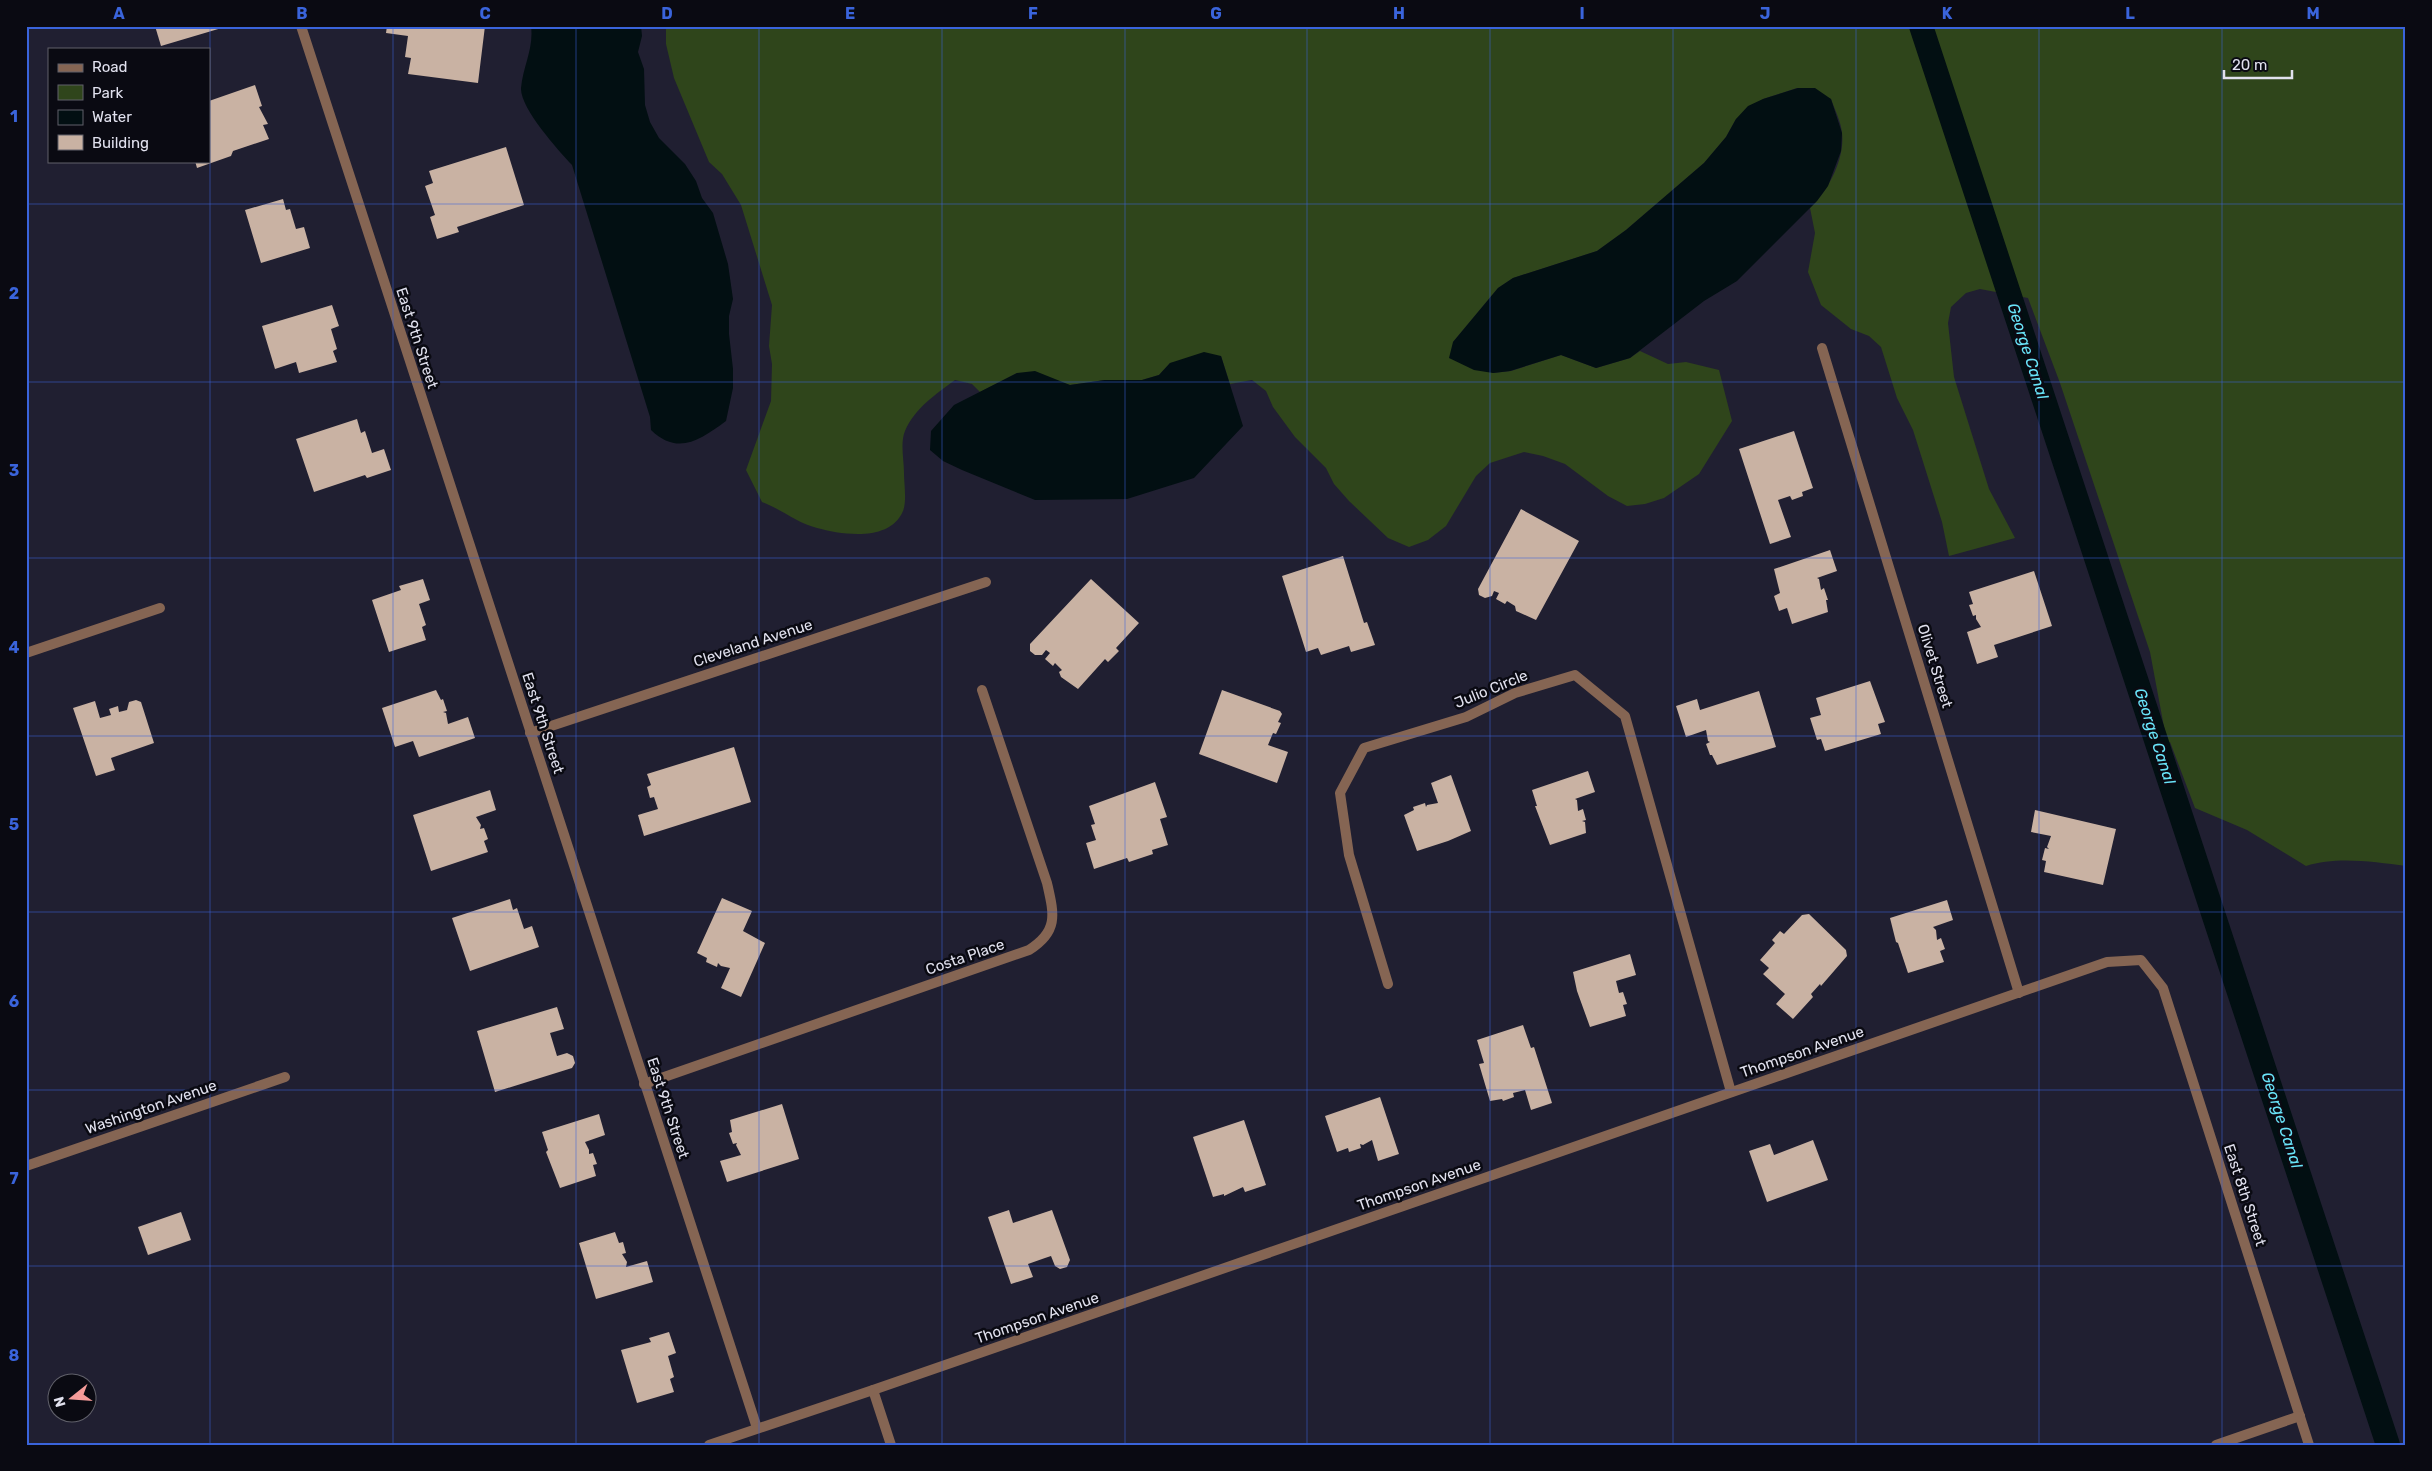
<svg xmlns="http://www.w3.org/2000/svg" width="2432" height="1471" viewBox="0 0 2432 1471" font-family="Rubik,sans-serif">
	<rect width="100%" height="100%" fill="#201f31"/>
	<path fill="#2f451b" d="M 666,26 L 2406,26 L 2406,866 C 2374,862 2337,856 2306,866 L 2247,830 L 2195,808 L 2170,742 L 2167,743 L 2150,652 L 2060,383 L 2028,298 L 1980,289 L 1966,293 L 1951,307 L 1948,323 L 1954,377 L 1989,489 L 2015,538 L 1949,556 L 1942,522 L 1913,430 L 1897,398 L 1881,347 L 1869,336 L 1851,329 L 1821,305 L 1808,272 L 1815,233 L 1810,208 C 1828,191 1845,159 1842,133 C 1841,122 1835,110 1831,99 L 1797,88 L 1763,99 L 1736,119 L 1726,137 L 1704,163 L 1626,230 L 1597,251 L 1513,278 L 1498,288 L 1453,342 L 1493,373 L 1511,371 L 1561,355 L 1596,368 L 1630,358 L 1640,351 L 1668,364 L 1686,362 L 1719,370 L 1732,421 L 1699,474 L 1664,498 L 1645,504 L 1627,506 L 1608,496 L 1565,464 L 1543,456 L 1524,452 L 1490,463 L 1476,476 L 1446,526 L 1428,540 L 1409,547 L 1388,538 L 1349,501 L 1334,484 L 1326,468 L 1295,437 L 1273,407 L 1266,391 L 1252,380 L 1230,384 L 1221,356 L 1170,363 L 1159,375 L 1142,380 L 1105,380 L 1070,385 L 1017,373 L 980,392 L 972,384 L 955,380 C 935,395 915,408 905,431 C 900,443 904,460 904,473 C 904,483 907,501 903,511 C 890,542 843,535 817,528 C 797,523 781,509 762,502 L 746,470 L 771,401 L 772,364 L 769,346 L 772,305 L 741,205 L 722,174 L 709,162 L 674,78 L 666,44 Z"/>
	<g fill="#020f12">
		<path d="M 531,26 L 641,26 L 642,36 L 638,52 L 644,69 L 645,105 L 650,122 L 659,138 L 685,164 L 696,181 L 702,198 L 713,213 L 728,264 L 733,299 L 729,316 L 729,334 L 733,369 L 733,388 L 726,421 C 700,440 678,456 651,430 L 650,417 L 572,165 C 558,150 520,108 521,88 C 523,66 534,48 531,26 Z"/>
		<path d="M 1798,88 L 1815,88 L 1831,99 L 1842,133 L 1841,151 L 1828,186 L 1817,201 L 1737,281 L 1704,301 L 1630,358 L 1596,368 L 1561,355 L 1510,371 L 1493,373 L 1474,370 L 1449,358 L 1453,342 L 1498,288 L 1513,278 L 1597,251 L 1626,230 L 1704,163 L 1726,137 L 1736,119 L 1748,106 L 1763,99 Z"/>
		<path d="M 1204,352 L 1221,356 L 1243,426 L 1194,478 L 1127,499 L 1035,500 L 962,470 L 943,461 L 930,450 L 931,431 L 954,405 L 1017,373 L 1035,371 L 1070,385 L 1105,380 L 1142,380 L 1159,375 L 1170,363 Z"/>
	</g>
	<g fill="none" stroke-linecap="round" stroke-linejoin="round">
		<path stroke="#020f12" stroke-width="24" d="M 1921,26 L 2388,1445"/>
	</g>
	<g fill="#c9b2a3">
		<path d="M 155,26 L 224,26 L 225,27 L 161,46 Z"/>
		<path d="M 387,26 L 485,26 L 478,83 L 408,74 L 411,58 L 405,57 L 408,36 L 386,33 Z"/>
		<path d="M 255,85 L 262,106 L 259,107 L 268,124 L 263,125 L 269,139 L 233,151 L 231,156 L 197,168 L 195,161 L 209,161 L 209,101 Z"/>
		<path d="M 506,147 L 524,205 L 457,227 L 459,232 L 437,239 L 430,217 L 435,215 L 425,186 L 433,183 L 429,171 Z"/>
		<path d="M 283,199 L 286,210 L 290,209 L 296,229 L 304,227 L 310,248 L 261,263 L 245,210 Z"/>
		<path d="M 332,305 L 339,326 L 331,329 L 337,349 L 333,351 L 337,362 L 299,373 L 296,362 L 275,369 L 262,326 Z"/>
		<path d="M 357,419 L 361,433 L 365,431 L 372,453 L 384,449 L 391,470 L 367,478 L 365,475 L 314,492 L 296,439 Z"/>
		<path d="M 1794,431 L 1813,488 L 1802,492 L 1803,496 L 1792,500 L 1790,496 L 1778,500 L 1791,537 L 1770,544 L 1739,449 Z"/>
		<path d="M 1521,509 L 1579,541 L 1536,620 L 1516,611 L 1515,606 L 1507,601 L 1505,604 L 1496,599 L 1499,593 L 1494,591 L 1492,596 L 1485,598 L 1479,595 L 1478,589 Z"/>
		<path d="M 1830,550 L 1837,571 L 1817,578 L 1819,579 L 1821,590 L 1824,588 L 1828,600 L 1826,600 L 1828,612 L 1792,624 L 1787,608 L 1779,611 L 1774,596 L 1780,593 L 1774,569 Z"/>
		<path d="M 1343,556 L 1364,623 L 1367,622 L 1375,645 L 1351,652 L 1349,646 L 1321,655 L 1318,648 L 1306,652 L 1282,576 Z"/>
		<path d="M 2034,571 L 2052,626 L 1994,645 L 1998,657 L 1977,664 L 1967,632 L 1981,627 L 1976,619 L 1976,615 L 1973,616 L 1969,605 L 1973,604 L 1969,592 Z"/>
		<path d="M 423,579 L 430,600 L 419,604 L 426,625 L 422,627 L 426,640 L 389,652 L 372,600 L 401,590 L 399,586 Z"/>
		<path d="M 1091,579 L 1139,623 L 1116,648 L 1119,651 L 1108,662 L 1105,659 L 1078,689 L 1061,677 L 1059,672 L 1062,670 L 1055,663 L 1053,666 L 1045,659 L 1050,653 L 1046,650 L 1042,655 L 1035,655 L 1030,651 L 1030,644 Z"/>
		<path d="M 1870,681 L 1885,722 L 1878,724 L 1881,734 L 1825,751 L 1821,739 L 1817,740 L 1810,718 L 1821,715 L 1816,698 Z"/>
		<path d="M 436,690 L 441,700 L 443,699 L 447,711 L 443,712 L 446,713 L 448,724 L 468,717 L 475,738 L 419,757 L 413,741 L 395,747 L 382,708 Z"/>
		<path d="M 1222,690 L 1280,711 L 1282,714 L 1278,722 L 1281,723 L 1276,734 L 1273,733 L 1268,745 L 1288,752 L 1277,783 L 1199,754 Z"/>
		<path d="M 1759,691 L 1776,747 L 1717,765 L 1712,755 L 1710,755 L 1706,744 L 1710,742 L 1708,741 L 1706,730 L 1686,737 L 1676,706 L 1697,699 L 1700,710 Z"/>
		<path d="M 136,700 L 141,702 L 154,743 L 111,758 L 115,770 L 96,776 L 73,708 L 95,701 L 100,718 L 111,715 L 109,709 L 118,706 L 119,712 L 127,710 L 129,702 Z"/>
		<path d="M 734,747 L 751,802 L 644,836 L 638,815 L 658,809 L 654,797 L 650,798 L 647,787 L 651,785 L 647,774 Z"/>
		<path d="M 1588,771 L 1595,792 L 1575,799 L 1577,800 L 1578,811 L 1583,809 L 1586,820 L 1582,821 L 1585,822 L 1586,833 L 1550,845 L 1535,806 L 1537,806 L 1532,790 Z"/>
		<path d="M 1451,775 L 1471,831 L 1448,841 L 1417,851 L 1404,815 L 1414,810 L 1413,807 L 1425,803 L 1426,807 L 1427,805 L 1438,803 L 1431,783 Z"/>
		<path d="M 1155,782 L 1167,817 L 1160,819 L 1168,845 L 1152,850 L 1153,854 L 1129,862 L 1127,858 L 1094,869 L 1086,843 L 1096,840 L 1091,825 L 1095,824 L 1089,806 Z"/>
		<path d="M 490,790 L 496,810 L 476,817 L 481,825 L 480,829 L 484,828 L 488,839 L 484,841 L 488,852 L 431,871 L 413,815 Z"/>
		<path d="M 2035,810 L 2116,829 L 2103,885 L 2044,872 L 2046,861 L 2042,860 L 2045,848 L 2049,849 L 2047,847 L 2051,836 L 2031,832 Z"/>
		<path d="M 722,898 L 752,911 L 743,931 L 765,943 L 741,997 L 721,988 L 730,968 L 721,966 L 718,963 L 717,967 L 706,962 L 707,958 L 697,953 Z"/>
		<path d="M 510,899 L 513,910 L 517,908 L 524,929 L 532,926 L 539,947 L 470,971 L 452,918 Z"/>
		<path d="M 1947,900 L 1953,920 L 1933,927 L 1936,930 L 1937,940 L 1941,938 L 1945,949 L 1940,951 L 1944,962 L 1908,973 L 1898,943 L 1896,942 L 1890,918 Z"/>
		<path d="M 1809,914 L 1846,950 L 1847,956 L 1821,986 L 1820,984 L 1811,994 L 1813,997 L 1793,1019 L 1776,1004 L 1785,994 L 1763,974 L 1769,968 L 1760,960 L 1775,943 L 1772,940 L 1780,931 L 1784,934 L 1802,915 Z"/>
		<path d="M 1630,954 L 1636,975 L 1616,981 L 1619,993 L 1623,992 L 1627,1004 L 1623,1005 L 1626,1016 L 1590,1027 L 1577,991 L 1573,972 Z"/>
		<path d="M 557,1007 L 564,1029 L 550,1033 L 557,1056 L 567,1053 L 573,1056 L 575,1063 L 572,1068 L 495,1092 L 477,1031 Z"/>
		<path d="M 1523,1025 L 1531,1048 L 1534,1047 L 1552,1103 L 1531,1110 L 1525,1090 L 1513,1093 L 1514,1097 L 1503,1101 L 1502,1099 L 1490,1101 L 1479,1064 L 1484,1063 L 1477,1040 Z"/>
		<path d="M 1380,1097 L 1399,1154 L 1378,1161 L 1372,1140 L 1363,1145 L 1360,1144 L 1361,1148 L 1349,1152 L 1348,1148 L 1337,1152 L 1325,1116 Z"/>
		<path d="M 782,1104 L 799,1159 L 727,1182 L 720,1161 L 741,1155 L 736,1145 L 737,1143 L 733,1144 L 729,1133 L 732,1132 L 730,1120 Z"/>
		<path d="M 599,1114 L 605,1135 L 585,1142 L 589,1150 L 589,1154 L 593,1153 L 597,1164 L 593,1165 L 596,1176 L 560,1188 L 546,1152 L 548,1150 L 542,1132 Z"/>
		<path d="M 1244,1120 L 1266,1185 L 1245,1192 L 1243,1187 L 1224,1196 L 1224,1194 L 1213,1197 L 1193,1137 Z"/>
		<path d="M 1813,1140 L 1828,1180 L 1767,1202 L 1749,1151 L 1770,1144 L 1774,1155 Z"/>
		<path d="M 1009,1210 L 1013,1223 L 1052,1210 L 1070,1260 L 1067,1267 L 1060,1269 L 1055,1266 L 1051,1256 L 1045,1258 L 1028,1264 L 1033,1277 L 1011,1284 L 988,1217 Z"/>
		<path d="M 181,1212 L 191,1240 L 148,1255 L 138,1227 Z"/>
		<path d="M 615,1232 L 619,1243 L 623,1242 L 626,1253 L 622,1254 L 627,1262 L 626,1267 L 647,1261 L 653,1282 L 596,1299 L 579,1243 Z"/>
		<path d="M 669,1332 L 676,1353 L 668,1356 L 674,1377 L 670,1379 L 674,1392 L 637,1403 L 621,1350 L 651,1342 L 649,1338 Z"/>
	</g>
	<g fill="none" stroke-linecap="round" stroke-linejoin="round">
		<g stroke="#856553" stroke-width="10">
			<path d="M 301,26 L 757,1428"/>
			<path d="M 1822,348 L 2019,993"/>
			<path d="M 26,653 L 160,608"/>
			<path d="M 530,733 L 986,582"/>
			<path d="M 1388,984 L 1349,855 L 1340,793 L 1364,748 L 1466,717 L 1515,693 L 1575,675 L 1625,716 L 1731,1092"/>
			<path d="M 644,1084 L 1029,950 C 1059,931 1054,914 1047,883 L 982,690"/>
			<path d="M 26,1166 L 285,1077"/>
			<path d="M 873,1390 L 891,1445"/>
			<path d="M 709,1445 L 873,1390 L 2107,962 L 2141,960 L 2163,988 L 2309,1445"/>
			<path d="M 2216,1445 L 2300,1416"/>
		</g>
	</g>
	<path fill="none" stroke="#3a64db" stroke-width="1" stroke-opacity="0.55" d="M 210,26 L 210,1445M 393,26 L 393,1445M 576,26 L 576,1445M 759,26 L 759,1445M 942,26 L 942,1445M 1125,26 L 1125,1445M 1307,26 L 1307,1445M 1490,26 L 1490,1445M 1673,26 L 1673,1445M 1856,26 L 1856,1445M 2039,26 L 2039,1445M 2222,26 L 2222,1445M 26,204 L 2406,204M 26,382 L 2406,382M 26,558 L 2406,558M 26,736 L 2406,736M 26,912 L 2406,912M 26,1090 L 2406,1090M 26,1266 L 2406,1266"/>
	<g text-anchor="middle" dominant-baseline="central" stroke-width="5" stroke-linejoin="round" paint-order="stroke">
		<g font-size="15" fill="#e1e1ee" stroke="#0a0a12">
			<text transform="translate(417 338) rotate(72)">East 9th Street</text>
			<text transform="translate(753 643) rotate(-18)">Cleveland Avenue</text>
			<text transform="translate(1935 666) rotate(73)">Olivet Street</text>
			<text transform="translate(1491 689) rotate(-22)">Julio Circle</text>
			<text transform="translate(543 723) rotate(72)">East 9th Street</text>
			<text transform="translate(965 957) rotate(-19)">Costa Place</text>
			<text transform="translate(1802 1052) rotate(-19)">Thompson Avenue</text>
			<text transform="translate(151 1107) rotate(-19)">Washington Avenue</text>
			<text transform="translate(668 1108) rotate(72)">East 9th Street</text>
			<text transform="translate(1419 1185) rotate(-19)">Thompson Avenue</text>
			<text transform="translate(2245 1195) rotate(72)">East 8th Street</text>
			<text transform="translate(1037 1318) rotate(-19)">Thompson Avenue</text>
		</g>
		<g font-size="16" font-style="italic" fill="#69e4f9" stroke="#0a0a12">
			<text transform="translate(2028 351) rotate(72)">George Canal</text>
			<text transform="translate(2155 736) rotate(72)">George Canal</text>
			<text transform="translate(2282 1120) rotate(72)">George Canal</text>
		</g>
	</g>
	<rect width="2432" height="1471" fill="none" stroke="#0a0a12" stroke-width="55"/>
	<rect x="48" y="48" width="162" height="115" fill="#0a0a12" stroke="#60606a"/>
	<rect x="58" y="64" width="25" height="8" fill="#856553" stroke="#60606a"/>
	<text x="92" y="72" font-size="15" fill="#e1e1ee">Road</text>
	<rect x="58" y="85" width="25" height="15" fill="#2f451b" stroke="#60606a"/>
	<text x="92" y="98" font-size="15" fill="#e1e1ee">Park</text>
	<rect x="58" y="110" width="25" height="15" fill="#020f12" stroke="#60606a"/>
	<text x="92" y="122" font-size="15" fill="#e1e1ee">Water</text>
	<rect x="58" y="135" width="25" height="15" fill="#c9b2a3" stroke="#60606a"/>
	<text x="92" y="148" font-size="15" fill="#e1e1ee">Building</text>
	<g transform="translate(72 1398) rotate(253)"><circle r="24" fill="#0a0a12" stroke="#60606a"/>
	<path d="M0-4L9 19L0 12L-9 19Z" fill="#f59b99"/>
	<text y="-8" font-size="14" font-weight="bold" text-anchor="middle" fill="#e1e1ee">N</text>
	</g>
	<path d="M2224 70v8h68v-8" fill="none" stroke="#e1e1ee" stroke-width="2.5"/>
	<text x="2232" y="70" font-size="15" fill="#e1e1ee" stroke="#0a0a12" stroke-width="4" paint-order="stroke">20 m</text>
	<rect x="28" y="28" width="2376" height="1416" fill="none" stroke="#3a64db" stroke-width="2"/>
	<g font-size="16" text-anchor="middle" font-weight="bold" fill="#3a64db">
		<text x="119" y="19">A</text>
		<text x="302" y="19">B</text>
		<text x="485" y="19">C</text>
		<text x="667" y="19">D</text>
		<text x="850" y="19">E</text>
		<text x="1033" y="19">F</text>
		<text x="1216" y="19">G</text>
		<text x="1399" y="19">H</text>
		<text x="1582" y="19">I</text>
		<text x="1765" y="19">J</text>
		<text x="1947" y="19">K</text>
		<text x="2130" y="19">L</text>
		<text x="2313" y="19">M</text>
		<text x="14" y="122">1</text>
		<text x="14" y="299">2</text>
		<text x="14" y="476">3</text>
		<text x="14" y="653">4</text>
		<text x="14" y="830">5</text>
		<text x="14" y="1007">6</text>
		<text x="14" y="1184">7</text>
		<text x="14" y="1361">8</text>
	</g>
</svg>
